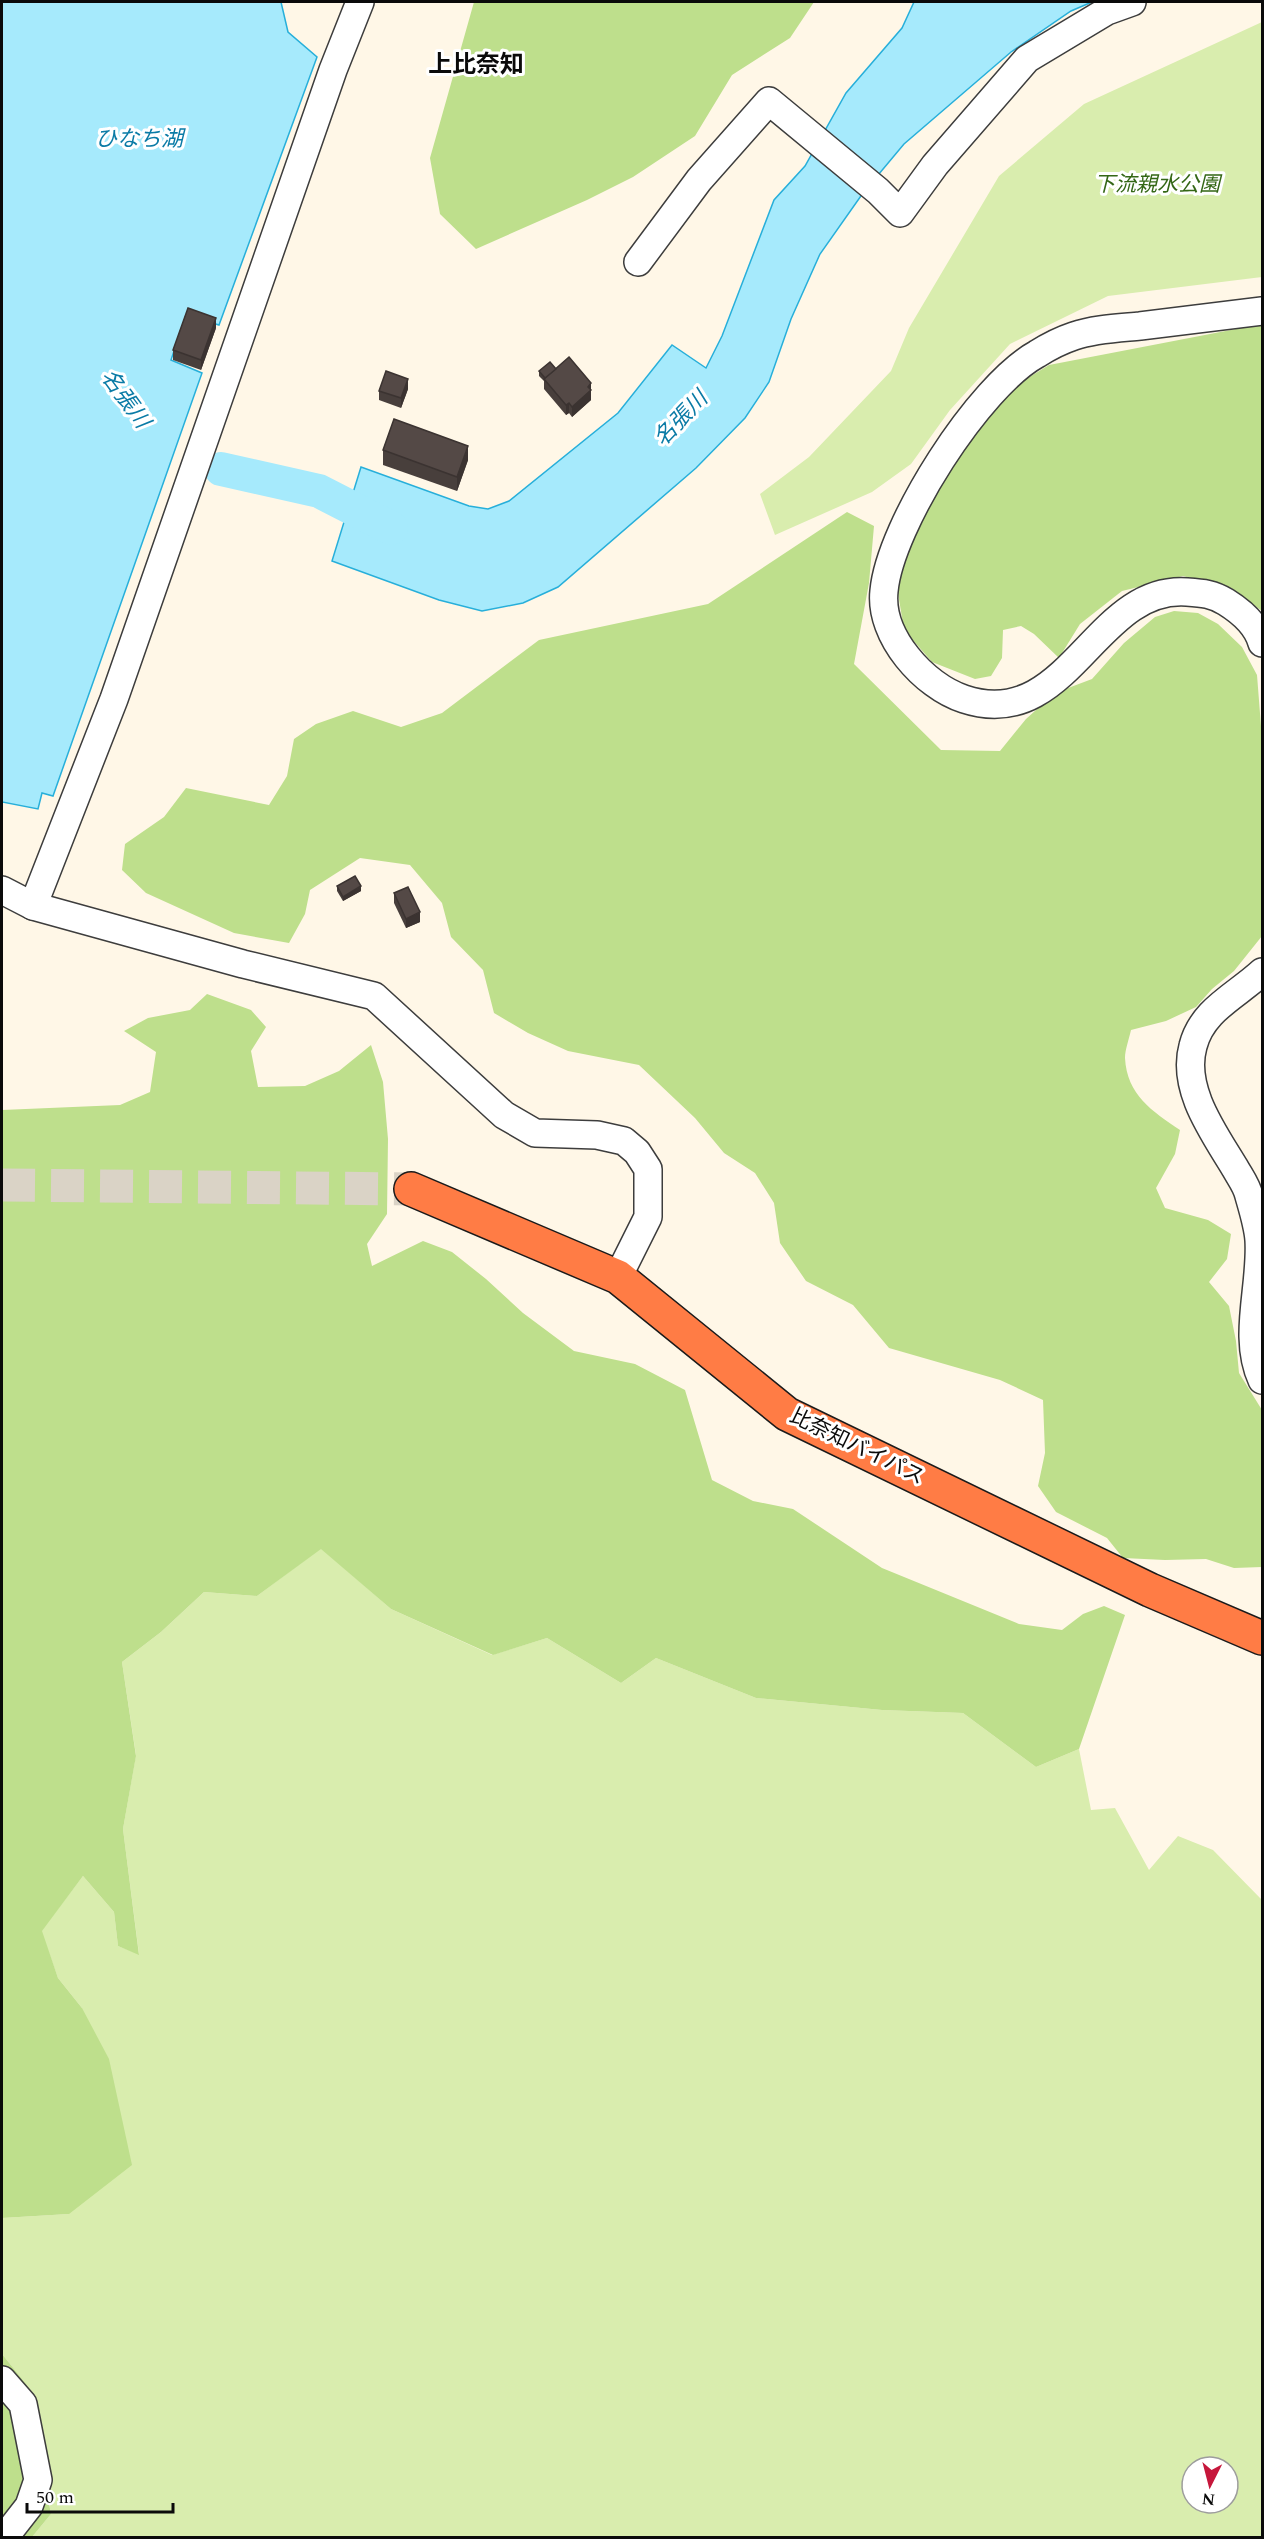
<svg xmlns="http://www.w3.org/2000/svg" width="1264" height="2539" viewBox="0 0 1264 2539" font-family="Spectral,'Noto Sans JP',serif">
	<rect width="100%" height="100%" fill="#fff7e7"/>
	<g fill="#d9edae" fill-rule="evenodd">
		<path d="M 1262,22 L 1262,277 L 1108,296 L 1010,344 L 950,410 L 911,464 L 872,492 L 775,535 L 760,494 L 809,457 L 891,371 L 909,328 L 999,176 L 1084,104 Z"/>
		<path d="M 321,1548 L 391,1609 L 492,1655 L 547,1638 L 621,1683 L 656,1658 L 756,1698 L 882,1710 L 963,1713 L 1036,1767 L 1079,1749 L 1091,1810 L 1115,1808 L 1149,1870 L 1178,1836 L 1213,1850 L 1262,1900 L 1262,2537 L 32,2537 L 51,2514 L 27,2385 L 2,2354 L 2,2218 L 69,2214 L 82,2008 L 58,1978 L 41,1931 L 83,1876 L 114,1912 L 118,1946 L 139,1954 L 123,1829 L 136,1755 L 122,1662 L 161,1632 L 204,1592 L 257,1596 ZM 1192,2467 L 1228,2467 L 1228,2503 L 1192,2503 Z"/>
	</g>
	<g fill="#bedf8c">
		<path d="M 474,2 L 814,2 L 790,38 L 732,75 L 695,136 L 633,177 L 587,200 L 476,249 L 440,214 L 430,158 Z"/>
		<path d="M 1262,324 L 1262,611 L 1231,588 L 1183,576 L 1122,591 L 1080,624 L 1059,658 L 1034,634 L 1021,626 L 1003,630 L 1002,658 L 991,676 L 975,679 L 932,662 L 904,630 L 898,593 L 899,565 L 929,499 L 976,425 L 1013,387 L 1049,365 Z"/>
		<path d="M 847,512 L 874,526 L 869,583 L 854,664 L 941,750 L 1000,751 L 1026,719 L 1055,693 L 1092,679 L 1124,643 L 1155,617 L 1174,611 L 1198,613 L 1218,624 L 1242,647 L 1257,675 L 1262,739 L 1262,936 L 1234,971 L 1212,989 L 1196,1007 L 1166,1021 L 1131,1030 C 1129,1039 1125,1050 1125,1058 C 1127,1095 1152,1111 1180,1130 L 1175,1154 L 1156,1188 L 1165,1208 L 1208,1220 L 1231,1234 L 1227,1259 L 1209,1282 L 1229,1306 L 1236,1341 L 1239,1373 L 1262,1410 L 1262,1567 L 1234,1568 L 1206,1559 L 1165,1560 L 1123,1558 L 1107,1538 L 1056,1512 L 1038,1486 L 1045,1453 L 1043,1400 L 1000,1380 L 889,1348 L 853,1305 L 806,1281 L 780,1243 L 774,1203 L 755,1173 L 724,1153 L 695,1118 L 639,1065 L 568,1051 L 528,1033 L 494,1013 L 483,970 L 451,937 L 442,903 L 410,865 L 360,858 L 310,890 L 305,914 L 289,943 L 234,933 L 146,893 L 122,870 L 125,844 L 164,817 L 186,788 L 269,805 L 287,776 L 294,739 L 316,724 L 353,711 L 401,727 L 442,713 L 539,640 L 708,604 Z"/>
		<path d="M 207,994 L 251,1010 L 266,1027 L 251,1051 L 258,1087 L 305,1086 L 339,1071 L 371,1045 L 383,1082 L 388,1139 L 387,1214 L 367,1244 L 372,1266 L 423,1241 L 452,1252 L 486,1279 L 523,1313 L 574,1351 L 635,1364 L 685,1390 L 712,1480 L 753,1501 L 793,1509 L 882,1568 L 1019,1624 L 1062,1630 L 1083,1614 L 1104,1606 L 1125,1615 L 1079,1749 L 1036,1767 L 963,1713 L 882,1710 L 756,1698 L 656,1658 L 621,1683 L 547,1638 L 493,1655 L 391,1609 L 321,1549 L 257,1596 L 204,1592 L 161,1632 L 122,1662 L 136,1756 L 123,1829 L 139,1955 L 118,1946 L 114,1912 L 83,1876 L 42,1931 L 58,1978 L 82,2008 L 109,2059 L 132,2165 L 69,2214 L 2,2218 L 2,1110 L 120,1105 L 150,1092 L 156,1052 L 124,1031 L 148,1018 L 190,1010 Z"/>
		<path d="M 2,2354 L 27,2385 L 51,2514 L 32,2537 L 2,2537 Z"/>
	</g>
	<g fill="#a6eafc" stroke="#27afda" stroke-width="1.5">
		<path d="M 2,2 L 281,2 L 288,32 L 317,57 L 219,325 L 186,315 L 171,360 L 202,373 L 53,796 L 42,793 L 38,809 L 2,802 Z"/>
		<path d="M 914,2 L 1092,2 L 1071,11 L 1011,52 L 904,144 L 863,193 L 820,254 L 791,319 L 769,382 L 745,418 L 696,468 L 558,587 L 523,603 L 482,611 L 439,600 L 332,561 L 361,467 L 469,506 L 488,509 L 509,501 L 618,413 L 672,345 L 706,368 L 722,336 L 774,200 L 805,166 L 846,93 L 902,28 Z"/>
	</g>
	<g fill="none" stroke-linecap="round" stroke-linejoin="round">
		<path stroke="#a6eafc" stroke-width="34" d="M 221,469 L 319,491 L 391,528"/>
		<path stroke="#dad3c6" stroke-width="33" stroke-dasharray="33 16" stroke-linecap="butt" d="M 2,1185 L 411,1189"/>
		<g stroke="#3d3d3d" stroke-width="30">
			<g id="minor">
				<path d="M 360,2 L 333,70 L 114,699 L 33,906 L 243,964 L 374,996 L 504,1115 L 535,1133 L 597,1135 L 624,1141 L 637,1152 L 648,1169 L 648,1217 L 618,1277"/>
				<path d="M 638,262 L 699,180 L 769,101 L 878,191 L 900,213 L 935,165 L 1027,59 L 1107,11 L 1132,2"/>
				<path d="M 1262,311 C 1222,316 1181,321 1140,326 C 1119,328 1094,329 1074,336 C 1062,340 1048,347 1037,354 C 979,386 890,525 884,591 C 879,636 924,686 964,699 C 1069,734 1094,585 1187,592 C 1203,593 1213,594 1226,602 C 1242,612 1257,625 1262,643"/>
				<path d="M 2,890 L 33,906"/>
				<path d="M 1262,972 C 1236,996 1202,1010 1193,1046 C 1181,1089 1214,1133 1235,1168 C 1240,1177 1247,1186 1249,1196 C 1253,1210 1258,1226 1259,1240 C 1262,1286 1242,1337 1262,1380"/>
				<path d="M 2,2380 L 23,2404 L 38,2480 L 29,2506 L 4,2538"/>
			</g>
		</g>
		<g stroke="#1b1b1b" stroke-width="36">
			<path id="highway" d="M 411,1189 L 618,1277 L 787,1414 L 1150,1590 L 1262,1638"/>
		</g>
		<use href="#minor" stroke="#fff" stroke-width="27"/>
		<use href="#highway" stroke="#ff7c45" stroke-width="33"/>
	</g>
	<g fill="#483f3c">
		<path d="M 216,328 L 201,370 L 173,360 L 173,350 Z"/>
		<path d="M 556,369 L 591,383 L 591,400 L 572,417 L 569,413 L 566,415 L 544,389 L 544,381 L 539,376 L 539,371 Z"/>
		<path d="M 408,389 L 401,408 L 379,400 L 379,391 Z"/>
		<path d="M 383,450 L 468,460 L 457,491 L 383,465 Z"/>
		<path d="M 337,886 L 361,891 L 343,901 L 337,891 Z"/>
		<path d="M 394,893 L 420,922 L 406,928 L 394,903 Z"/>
	</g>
	<g fill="#3b3331">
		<path d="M 216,318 L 216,328 L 201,370 L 201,360 Z"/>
		<path d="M 408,379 L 408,389 L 401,408 L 401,398 Z"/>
		<path d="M 591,383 L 591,400 L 572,417 L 572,407 Z"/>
		<path d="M 569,403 L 569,413 L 566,415 L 566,405 Z"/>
		<path d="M 468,446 L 468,460 L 457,491 L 457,477 Z"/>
		<path d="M 361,886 L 361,891 L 343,901 L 343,897 Z"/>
		<path d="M 420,912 L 420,922 L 406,928 L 406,919 Z"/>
	</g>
	<g fill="#544946" stroke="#3b3331" stroke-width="1.5">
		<path d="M 188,308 L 216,318 L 201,360 L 173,350 Z"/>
		<path d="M 569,357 L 591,383 L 588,387 L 591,390 L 572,407 L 569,403 L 566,405 L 544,379 Z"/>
		<path d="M 550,362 L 556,369 L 545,378 L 539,371 Z"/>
		<path d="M 386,371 L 408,379 L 401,398 L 379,391 Z"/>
		<path d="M 394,419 L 468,446 L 457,477 L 383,450 Z"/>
		<path d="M 355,876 L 361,886 L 343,897 L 337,886 Z"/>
		<path d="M 408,887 L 420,912 L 406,919 L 394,893 Z"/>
	</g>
	<g text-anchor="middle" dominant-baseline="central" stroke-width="6" stroke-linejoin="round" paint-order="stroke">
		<g font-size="21" font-style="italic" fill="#346716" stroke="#fff">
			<text x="1157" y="185">下流親水公園</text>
		</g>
		<g font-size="21" fill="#0a0a0a" stroke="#fff">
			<text transform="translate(857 1447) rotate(26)">比奈知バイパス</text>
		</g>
		<g font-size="22" font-style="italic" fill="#0a7ba6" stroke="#fff">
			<text x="139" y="139">ひなち湖</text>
			<text transform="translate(125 399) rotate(54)">名張川</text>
			<text transform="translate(681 419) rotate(-46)">名張川</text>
		</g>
		<g font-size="24" font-weight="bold" fill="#0a0a0a" stroke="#fff">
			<text x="476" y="65">上比奈知</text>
		</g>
	</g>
	<rect width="1264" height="2539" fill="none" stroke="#0a0a0a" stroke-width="6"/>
	<g transform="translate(1210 2485) rotate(186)"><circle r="28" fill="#ffffff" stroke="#9d9d9d" stroke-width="1.5"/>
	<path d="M0-4.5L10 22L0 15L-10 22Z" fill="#c6173b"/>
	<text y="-9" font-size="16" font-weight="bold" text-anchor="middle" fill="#0a0a0a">N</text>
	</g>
	<path d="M27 2503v9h146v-9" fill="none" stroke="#0a0a0a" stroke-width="3"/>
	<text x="36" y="2503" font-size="18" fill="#0a0a0a" stroke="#ffffff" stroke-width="4.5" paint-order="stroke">50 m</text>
</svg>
